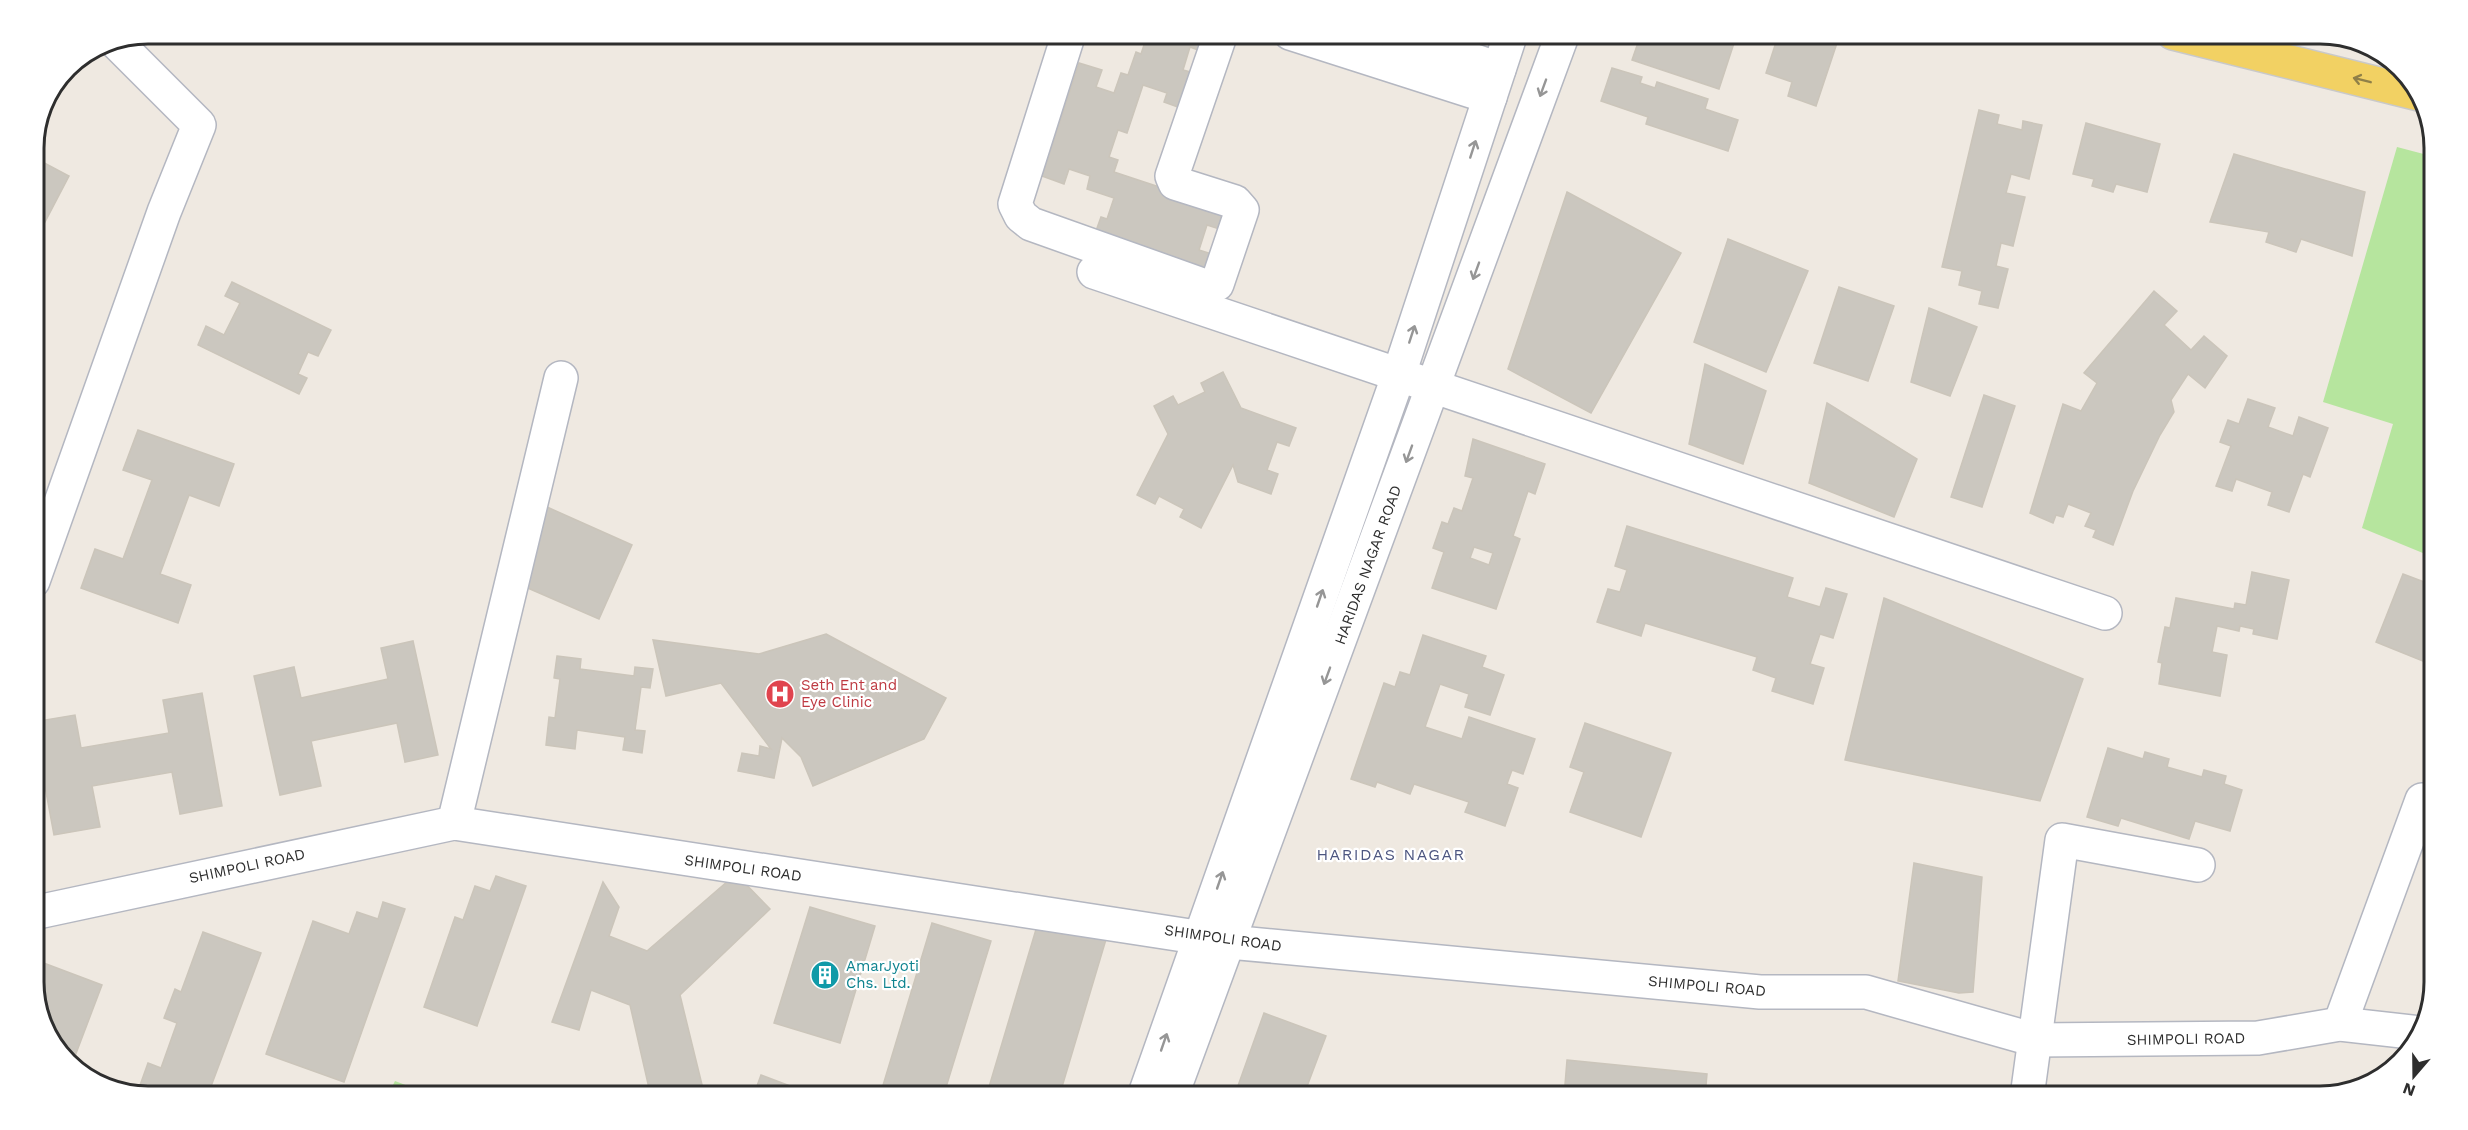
<svg xmlns="http://www.w3.org/2000/svg" width="2468" height="1130" viewBox="0 0 2468 1130" font-family="'Work Sans',sans-serif">
	<rect width="100%" height="100%" fill="#efe9e1"/>
	<g fill="#b6e59e">
		<path d="M 2397,147 L 2435,157 L 2435,558 L 2362,528 L 2393,424 L 2323,402 Z"/>
		<path d="M 395,1081 L 437,1097 L 387,1097 Z"/>
	</g>
	<g fill="#cbc7bf" stroke="#cbc5ba" stroke-width="1.5" fill-rule="evenodd">
		<path d="M 1148,33 L 1204,33 L 1198,50 L 1190,47 L 1183,70 L 1191,72 L 1186,110 L 1164,102 L 1167,93 L 1143,85 L 1127,133 L 1118,130 L 1109,157 L 1118,160 L 1114,172 L 1232,211 L 1226,231 L 1207,225 L 1199,250 L 1218,256 L 1210,281 L 1092,242 L 1101,217 L 1107,219 L 1114,198 L 1087,189 L 1090,176 L 1069,169 L 1064,184 L 1042,176 L 1079,63 L 1102,70 L 1096,87 L 1114,93 L 1121,73 L 1128,75 L 1136,52 L 1141,54 Z"/>
		<path d="M 1655,33 L 1723,33 L 1736,37 L 1719,89 L 1632,60 L 1641,34 L 1653,38 Z"/>
		<path d="M 1779,33 L 1826,33 L 1839,37 L 1816,106 L 1788,96 L 1792,82 L 1766,73 Z"/>
		<path d="M 1612,68 L 1642,77 L 1640,83 L 1655,88 L 1657,82 L 1708,99 L 1705,109 L 1738,120 L 1728,151 L 1646,124 L 1648,117 L 1601,101 Z"/>
		<path d="M 1979,110 L 1999,115 L 1997,124 L 2022,130 L 2023,121 L 2042,125 L 2029,179 L 2011,174 L 2006,193 L 2025,197 L 2013,246 L 2001,243 L 1996,266 L 2008,269 L 1998,308 L 1979,304 L 1982,291 L 1959,285 L 1962,271 L 1942,267 Z"/>
		<path d="M 2086,123 L 2160,144 L 2147,192 L 2116,184 L 2113,192 L 2092,186 L 2094,179 L 2073,174 Z"/>
		<path d="M 2234,154 L 2365,192 L 2352,256 L 2301,239 L 2296,252 L 2266,242 L 2269,232 L 2210,222 Z"/>
		<path d="M 33,157 L 69,176 L 34,243 L 33,242 Z"/>
		<path d="M 1567,192 L 1681,253 L 1591,413 L 1508,369 Z"/>
		<path d="M 1728,239 L 1808,271 L 1766,372 L 1694,342 Z"/>
		<path d="M 232,282 L 331,330 L 318,356 L 308,352 L 298,374 L 307,378 L 299,394 L 198,345 L 206,326 L 224,335 L 240,303 L 225,296 Z"/>
		<path d="M 1839,287 L 1894,306 L 1868,381 L 1814,363 Z"/>
		<path d="M 2154,291 L 2177,311 L 2164,325 L 2191,350 L 2204,336 L 2227,356 L 2205,388 L 2188,374 L 2171,400 L 2174,412 L 2160,435 L 2133,491 L 2113,545 L 2093,537 L 2096,530 L 2085,526 L 2091,513 L 2068,504 L 2063,517 L 2056,515 L 2053,523 L 2030,513 L 2063,404 L 2081,411 L 2097,383 L 2084,373 Z"/>
		<path d="M 1929,308 L 1977,327 L 1950,396 L 1911,382 Z"/>
		<path d="M 1705,364 L 1766,391 L 1743,464 L 1689,444 Z"/>
		<path d="M 1223,372 L 1241,408 L 1296,428 L 1289,446 L 1277,442 L 1267,470 L 1278,474 L 1271,494 L 1238,482 L 1233,465 L 1201,528 L 1180,517 L 1184,509 L 1159,496 L 1155,504 L 1137,495 L 1168,434 L 1154,406 L 1173,396 L 1178,405 L 1205,392 L 1201,383 Z"/>
		<path d="M 1984,395 L 2015,406 L 1982,507 L 1951,497 Z"/>
		<path d="M 2248,399 L 2275,408 L 2268,427 L 2293,436 L 2299,417 L 2328,428 L 2310,477 L 2303,474 L 2289,512 L 2268,505 L 2272,492 L 2236,479 L 2232,491 L 2216,486 L 2231,446 L 2220,442 L 2228,420 L 2239,424 Z"/>
		<path d="M 1827,403 L 1917,459 L 1894,517 L 1809,483 Z"/>
		<path d="M 138,430 L 234,464 L 219,506 L 189,495 L 160,574 L 191,585 L 178,623 L 81,588 L 95,549 L 123,559 L 152,480 L 123,470 Z"/>
		<path d="M 1473,439 L 1545,464 L 1535,494 L 1528,491 L 1513,536 L 1520,539 L 1496,609 L 1432,588 L 1444,552 L 1433,548 L 1442,522 L 1448,524 L 1454,508 L 1462,511 L 1473,478 L 1465,476 ZM 1474,547 L 1493,553 L 1489,565 L 1470,558 Z"/>
		<path d="M 547,507 L 632,545 L 599,619 L 514,582 Z"/>
		<path d="M 1627,526 L 1793,578 L 1787,597 L 1820,607 L 1826,588 L 1847,594 L 1833,638 L 1820,634 L 1810,664 L 1824,668 L 1813,704 L 1772,691 L 1776,678 L 1753,670 L 1757,657 L 1645,623 L 1641,636 L 1597,622 L 1608,589 L 1620,592 L 1627,570 L 1615,566 Z"/>
		<path d="M 2252,572 L 2289,580 L 2277,639 L 2253,634 L 2254,629 L 2240,626 L 2239,631 L 2217,626 L 2212,652 L 2227,655 L 2220,696 L 2159,684 L 2162,663 L 2158,662 L 2165,627 L 2170,628 L 2176,598 L 2234,609 L 2235,603 L 2246,605 Z"/>
		<path d="M 2403,574 L 2435,586 L 2435,666 L 2376,642 Z"/>
		<path d="M 1884,598 L 2083,679 L 2040,801 L 1845,760 Z"/>
		<path d="M 826,634 L 946,698 L 924,739 L 813,786 L 801,757 L 782,738 L 774,778 L 738,771 L 742,753 L 759,756 L 760,746 L 771,749 L 721,683 L 666,696 L 653,640 L 759,654 Z"/>
		<path d="M 1423,635 L 1486,656 L 1482,667 L 1504,675 L 1490,715 L 1465,707 L 1469,694 L 1440,684 L 1425,727 L 1462,739 L 1469,717 L 1535,739 L 1523,774 L 1512,770 L 1507,784 L 1518,788 L 1505,826 L 1465,812 L 1469,802 L 1414,784 L 1410,794 L 1377,782 L 1375,787 L 1351,779 L 1384,683 L 1395,687 L 1400,672 L 1410,675 Z"/>
		<path d="M 413,641 L 438,755 L 405,762 L 397,723 L 311,741 L 321,786 L 280,795 L 254,676 L 294,667 L 301,698 L 388,679 L 381,648 Z"/>
		<path d="M 557,656 L 581,659 L 580,669 L 634,676 L 635,667 L 653,669 L 650,688 L 641,687 L 635,730 L 645,731 L 642,753 L 623,750 L 625,737 L 577,730 L 575,749 L 546,745 L 549,717 L 555,718 L 560,679 L 554,678 Z"/>
		<path d="M 202,693 L 222,806 L 180,814 L 172,772 L 92,786 L 100,827 L 54,835 L 33,722 L 75,715 L 81,748 L 169,733 L 163,700 Z"/>
		<path d="M 1585,723 L 1671,753 L 1641,837 L 1570,812 L 1584,772 L 1570,767 Z"/>
		<path d="M 2108,748 L 2143,759 L 2145,752 L 2169,759 L 2167,767 L 2202,777 L 2204,770 L 2226,776 L 2224,784 L 2242,790 L 2230,831 L 2195,821 L 2189,839 L 2121,818 L 2118,826 L 2087,817 Z"/>
		<path d="M 1914,863 L 1982,877 L 1973,992 L 1959,993 L 1898,981 Z"/>
		<path d="M 736,874 L 770,909 L 680,995 L 704,1093 L 684,1097 L 651,1097 L 630,1005 L 591,990 L 579,1030 L 552,1022 L 603,882 L 619,907 L 609,936 L 647,951 Z"/>
		<path d="M 496,876 L 526,886 L 477,1026 L 424,1007 L 455,917 L 463,920 L 475,886 L 490,891 Z"/>
		<path d="M 383,902 L 405,909 L 344,1082 L 266,1054 L 313,921 L 349,934 L 357,912 L 378,919 Z"/>
		<path d="M 810,907 L 875,926 L 840,1043 L 774,1023 Z"/>
		<path d="M 1040,916 L 1107,936 L 1059,1097 L 986,1097 Z"/>
		<path d="M 932,923 L 991,941 L 943,1097 L 897,1097 L 881,1092 Z"/>
		<path d="M 203,932 L 261,953 L 207,1097 L 142,1096 L 144,1090 L 139,1088 L 148,1063 L 161,1068 L 177,1023 L 164,1018 L 175,989 L 181,992 Z"/>
		<path d="M 33,959 L 102,985 L 72,1064 L 57,1052 L 33,990 Z"/>
		<path d="M 1264,1013 L 1326,1036 L 1303,1097 L 1234,1097 Z"/>
		<path d="M 1567,1060 L 1707,1074 L 1705,1097 L 1564,1097 Z"/>
		<path d="M 761,1075 L 819,1097 L 753,1097 Z"/>
		<path d="M 1383,1086 L 1415,1097 L 1379,1097 Z"/>
	</g>
	<g fill="none" stroke-linecap="round" stroke-linejoin="round">
		<g stroke="#b4b7c1" stroke-width="36">
			<g id="minor">
				<path d="M 1069,33 L 1015,204 L 1021,216 L 1031,224 L 1208,287 L 1217,284 L 1242,210 L 1235,202 L 1175,183 L 1172,176 L 1221,33"/>
				<path d="M 1290,33 L 1490,97"/>
				<path d="M 1393,33 L 1499,69"/>
				<path d="M 1094,272 L 2105,613"/>
				<path d="M 33,581 L 164,212 L 199,125 L 114,40"/>
				<path d="M 454,823 L 561,378"/>
				<path d="M 33,913 L 454,823 L 1229,942 L 1760,992 L 1866,992 L 2035,1040 L 2258,1038 L 2340,1024 L 2420,1033"/>
				<path d="M 2340,1024 L 2422,800"/>
				<path d="M 1144,1097 L 1399,374 L 1511,33"/>
				<path d="M 1171,1097 L 1563,33"/>
				<path d="M 2027,1097 L 2062,840 L 2198,865"/>
			</g>
		</g>
		<g stroke="#c9c9c9" stroke-width="36">
			<path id="major" d="M 2173,33 L 2419,94"/>
		</g>
		<use href="#minor" stroke="#fff" stroke-width="33"/>
		<use href="#major" stroke="#f2d163" stroke-width="33"/>
	</g>
	<defs><path id="oneway-shaft" d="M-6 0H5M1.5-3L5.5 0L1.5 3" fill="none" stroke-width="1.6" stroke-linecap="round" stroke-linejoin="round" transform="scale(1.5)"/></defs>
	<use stroke="#908048" href="#oneway-shaft" transform="translate(2362 80) rotate(-166)"/>
	<g stroke="#969696">
		<use href="#oneway-shaft" transform="translate(1543 88) rotate(110)"/>
		<use href="#oneway-shaft" transform="translate(1473 149) rotate(-72)"/>
		<use href="#oneway-shaft" transform="translate(1476 271) rotate(110)"/>
		<use href="#oneway-shaft" transform="translate(1412 334) rotate(-72)"/>
		<use href="#oneway-shaft" transform="translate(1409 454) rotate(110)"/>
		<use href="#oneway-shaft" transform="translate(1320 598) rotate(-71)"/>
		<use href="#oneway-shaft" transform="translate(1327 676) rotate(110)"/>
		<use href="#oneway-shaft" transform="translate(1220 880) rotate(-71)"/>
		<use href="#oneway-shaft" transform="translate(1164 1042) rotate(-71)"/>
	</g>
	<defs>
		<g id="hospital-disc" transform="scale(1.5)"><circle r="9.5" fill="#e0444e" stroke="#fff"/><path d="M-5-5h3v3.5h4V-5h3V5h-3V1.5h-4V5h-3Z" fill="#fff"/></g>
		<g id="building-disc" transform="scale(1.5)"><circle r="9.5" fill="#0f9aa8" stroke="#fff"/><path d="M-4-6H4V6H1V3H-1V6H-4ZM-2.5-4.3h1.7v1.8h-1.7ZM.8-4.3h1.7v1.8H.8ZM-2.5-1h1.7V.8h-1.7ZM.8-1h1.7V.8H.8Z" fill="#fff"/></g>
	</defs>
	<g fill-rule="evenodd">
		<use href="#hospital-disc" x="780" y="694"/>
		<use href="#building-disc" x="825" y="975"/>
	</g>
	<g text-anchor="middle" dominant-baseline="central" stroke-width="4.5" stroke-linejoin="round" paint-order="stroke">
		<g font-size="15" fill="#2e2e2e" stroke="#fff">
			<text transform="translate(1368 565) rotate(-70)">HARIDAS NAGAR ROAD</text>
			<text transform="translate(247 866) rotate(-12)">SHIMPOLI ROAD</text>
			<text transform="translate(743 868) rotate(8)">SHIMPOLI ROAD</text>
			<text transform="translate(1223 938) rotate(8)">SHIMPOLI ROAD</text>
			<text transform="translate(1707 986) rotate(5)">SHIMPOLI ROAD</text>
			<text transform="translate(2186 1039) rotate(-1)">SHIMPOLI ROAD</text>
		</g>
		<g font-size="15" fill="#be3a42" stroke="#fff" text-anchor="start">
			<text x="801" y="685">Seth Ent and<tspan x="801" dy="17">Eye Clinic</tspan></text>
		</g>
		<g font-size="15" fill="#0d838f" stroke="#fff" text-anchor="start">
			<text x="846" y="966">AmarJyoti<tspan x="846" dy="17">Chs. Ltd.</tspan></text>
		</g>
		<g font-size="16" letter-spacing="1.5" fill="#4d5680" stroke="#fff">
			<text x="1391" y="854">HARIDAS NAGAR</text>
		</g>
	</g>
	<path d="M0 0H2468V1130H0ZM148 44H2320A104 104 0 0 1 2424 148V982A104 104 0 0 1 2320 1086H148A104 104 0 0 1 44 982V148A104 104 0 0 1 148 44Z" fill="#fff" fill-rule="evenodd"/>
	<path fill="none" stroke="#2e2e2e" stroke-width="3" d="M148 44H2320A104 104 0 0 1 2424 148V982A104 104 0 0 1 2320 1086H148A104 104 0 0 1 44 982V148A104 104 0 0 1 148 44Z"/>
	<g transform="translate(2414 1076) rotate(200)" stroke="#ffffff" stroke-width="4.5" paint-order="stroke">
	<path d="M0-4.5L10 22L0 15L-10 22Z" fill="#2e2e2e"/>
	<text y="-9" font-size="16" font-weight="bold" text-anchor="middle" fill="#2e2e2e">N</text>
	</g>
</svg>
